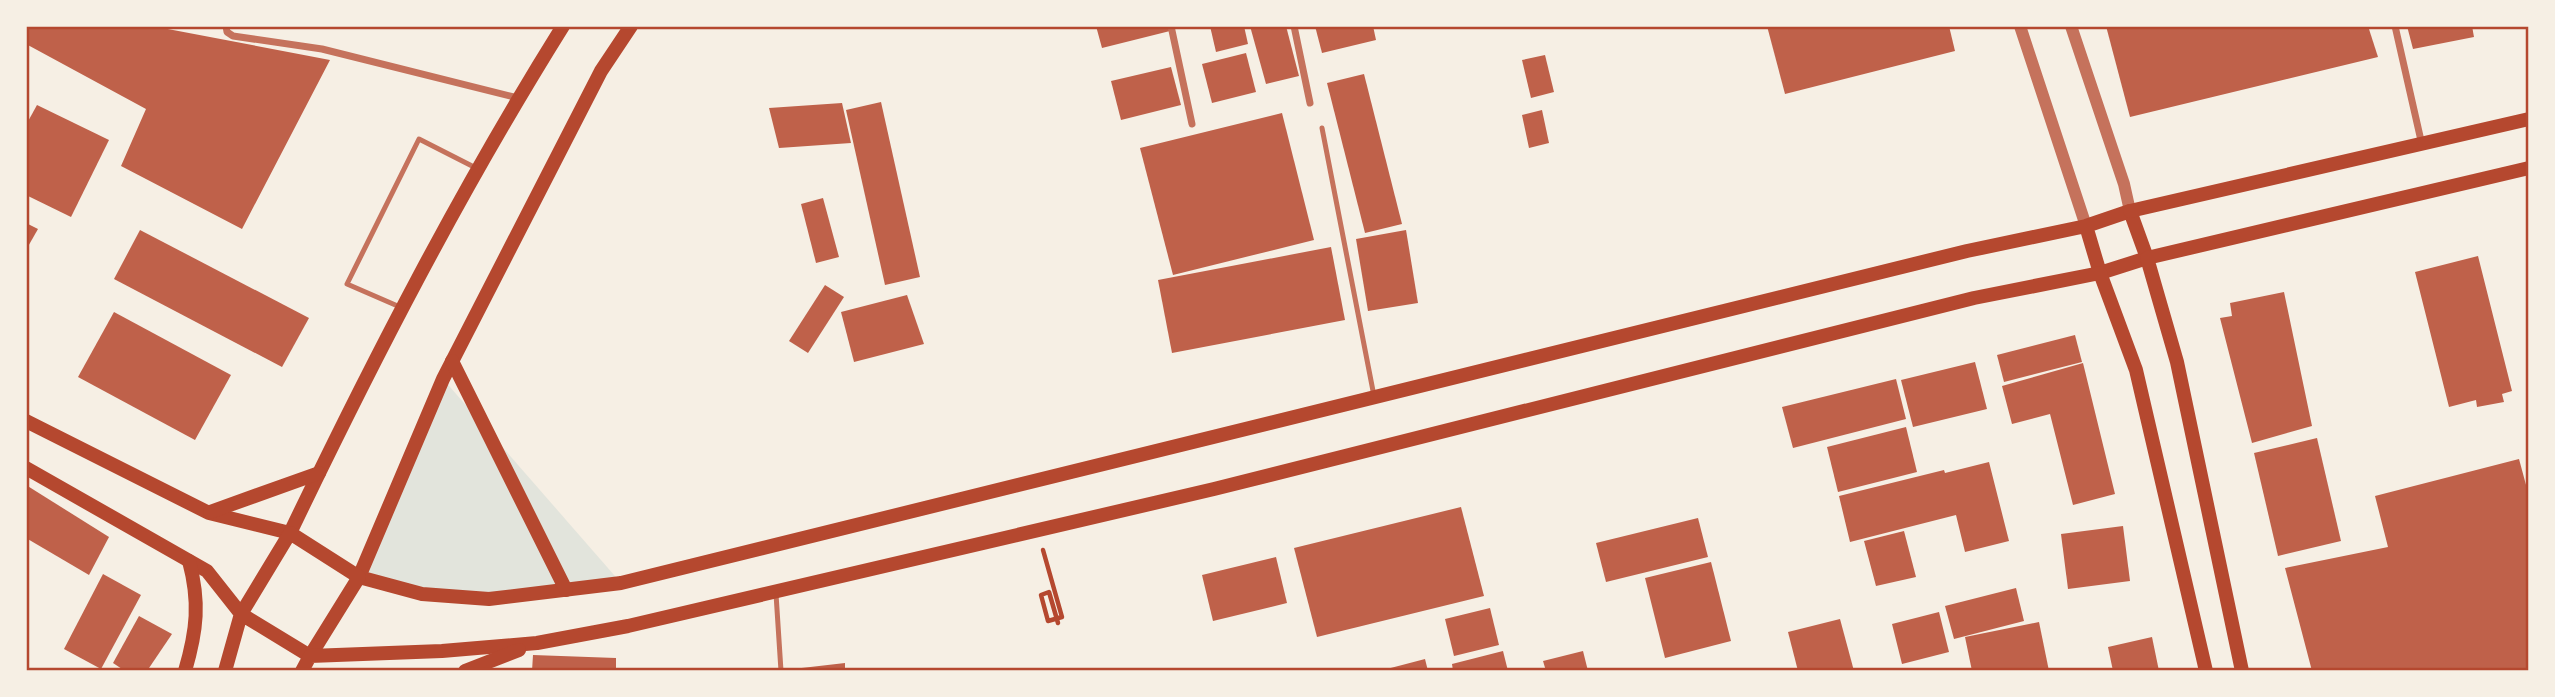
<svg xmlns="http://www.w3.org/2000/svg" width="2555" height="697" viewBox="0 0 2555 697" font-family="Merriweather,serif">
	<rect width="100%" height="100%" fill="#f6efe4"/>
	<path fill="#e2e4dc" d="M 443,379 L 621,583 L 489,599 L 359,577 Z"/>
	<g fill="#bf614a">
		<path d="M 26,26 L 152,26 L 330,60 L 242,229 L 121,166 L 146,109 L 26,44 Z"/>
		<path d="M 1096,26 L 1169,26 L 1170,31 L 1102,48 Z"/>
		<path d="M 1210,26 L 1244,26 L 1248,44 L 1216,52 Z"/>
		<path d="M 1250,26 L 1286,26 L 1299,76 L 1266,84 Z"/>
		<path d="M 1315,26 L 1373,26 L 1376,40 L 1322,53 Z"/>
		<path d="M 1767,26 L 1949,26 L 1955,51 L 1785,94 Z"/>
		<path d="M 2106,26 L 2368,26 L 2378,57 L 2130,117 Z"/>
		<path d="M 2407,26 L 2472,26 L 2474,37 L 2413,49 Z"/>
		<path d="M 1246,53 L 1256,92 L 1212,103 L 1202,64 Z"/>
		<path d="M 1545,55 L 1554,92 L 1531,98 L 1522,60 Z"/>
		<path d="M 1171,67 L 1181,105 L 1121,120 L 1111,81 Z"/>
		<path d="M 1364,74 L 1402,224 L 1365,233 L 1327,83 Z"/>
		<path d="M 881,102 L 920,277 L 885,285 L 846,110 Z"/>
		<path d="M 842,103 L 851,143 L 779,148 L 769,108 Z"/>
		<path d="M 37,105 L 109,140 L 71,217 L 26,195 L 26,125 Z"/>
		<path d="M 1542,110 L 1549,143 L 1529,148 L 1522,115 Z"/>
		<path d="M 1282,113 L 1314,240 L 1173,275 L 1140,148 Z"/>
		<path d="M 823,198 L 839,257 L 816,263 L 801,204 Z"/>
		<path d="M 26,223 L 38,229 L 26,250 Z"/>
		<path d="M 140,230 L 309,318 L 282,367 L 114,279 Z"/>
		<path d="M 1406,230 L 1418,303 L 1368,311 L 1356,239 Z"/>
		<path d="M 1331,247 L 1345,320 L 1172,353 L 1158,280 Z"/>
		<path d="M 2478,256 L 2512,391 L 2502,394 L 2504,402 L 2477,407 L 2476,400 L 2449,407 L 2415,272 Z"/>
		<path d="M 825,285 L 844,297 L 808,353 L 789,341 Z"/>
		<path d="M 2284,292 L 2312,426 L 2252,443 L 2220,318 L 2232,316 L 2230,303 Z"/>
		<path d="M 907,295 L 924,344 L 854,362 L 841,312 Z"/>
		<path d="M 114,312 L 231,375 L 195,440 L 78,377 Z"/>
		<path d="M 2075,335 L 2082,362 L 2004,382 L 1997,355 Z"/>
		<path d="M 1975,362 L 1987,409 L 1913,427 L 1901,380 Z"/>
		<path d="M 2083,363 L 2115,494 L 2073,505 L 2050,414 L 2012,424 L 2002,386 Z"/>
		<path d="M 1896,379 L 1906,419 L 1793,448 L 1782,407 Z"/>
		<path d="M 1906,427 L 1917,472 L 1838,492 L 1827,447 Z"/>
		<path d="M 2317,438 L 2341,541 L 2278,556 L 2254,453 Z"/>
		<path d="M 2519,459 L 2529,496 L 2529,669 L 2521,671 L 2312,671 L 2285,568 L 2388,547 L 2375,496 Z"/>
		<path d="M 1989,462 L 2009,541 L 1965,552 L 1956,515 L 1850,542 L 1839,496 L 1944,470 L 1945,473 Z"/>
		<path d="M 26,485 L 109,537 L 89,575 L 26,538 Z"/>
		<path d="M 1461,507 L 1484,596 L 1317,637 L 1294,548 Z"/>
		<path d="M 1698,518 L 1708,557 L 1606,582 L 1596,543 Z"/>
		<path d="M 2123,526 L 2130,581 L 2068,589 L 2061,534 Z"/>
		<path d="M 1904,531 L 1916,577 L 1876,586 L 1864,541 Z"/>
		<path d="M 1276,557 L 1287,603 L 1213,621 L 1202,575 Z"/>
		<path d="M 1711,562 L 1731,641 L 1665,658 L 1645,578 Z"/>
		<path d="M 103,574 L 141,595 L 101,669 L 64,649 Z"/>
		<path d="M 2016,588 L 2024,621 L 1954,639 L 1945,606 Z"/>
		<path d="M 1490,608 L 1499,645 L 1454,656 L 1445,619 Z"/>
		<path d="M 1939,612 L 1949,652 L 1902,664 L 1892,624 Z"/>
		<path d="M 139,616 L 172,634 L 147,671 L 125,671 L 113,663 Z"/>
		<path d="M 1840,619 L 1854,671 L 1798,671 L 1788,632 Z"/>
		<path d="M 2039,622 L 2049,671 L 1972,671 L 1965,637 Z"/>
		<path d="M 2152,637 L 2159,671 L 2113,671 L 2108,647 Z"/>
		<path d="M 1503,651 L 1508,671 L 1453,671 L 1452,664 Z"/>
		<path d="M 1583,651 L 1588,671 L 1546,671 L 1543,661 Z"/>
		<path d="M 533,655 L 616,658 L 616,671 L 532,671 Z"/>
		<path d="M 1425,659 L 1428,671 L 1384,671 L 1383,670 Z"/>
		<path d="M 845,663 L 845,671 L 794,671 L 793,669 Z"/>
	</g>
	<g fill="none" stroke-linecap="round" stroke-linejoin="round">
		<path stroke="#b5482f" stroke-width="4.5" d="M 1043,550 L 1062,617 L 1048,621 L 1041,595 L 1049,592 L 1058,623"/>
		<g stroke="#c5725c" stroke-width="5">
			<path d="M 1322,128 L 1374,396"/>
			<path d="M 400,307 L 347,284 L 419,139 L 476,168"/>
			<path d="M 776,594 L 781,671"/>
		</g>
		<g stroke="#c5725c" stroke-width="7">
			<path d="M 226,26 L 227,32 L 233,36 L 322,49 L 518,98"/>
			<path d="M 1171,26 L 1192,124"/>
			<path d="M 1294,26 L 1310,103"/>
			<path d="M 2395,26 L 2422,145"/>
		</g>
		<g stroke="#c5725c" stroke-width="12">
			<path d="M 2020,26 L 2086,226"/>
			<path d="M 2071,26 L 2124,184 L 2130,211"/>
		</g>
		<g stroke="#b5482f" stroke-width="14">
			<path d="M 631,26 L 601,71 L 443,379 L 359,577 L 422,594 L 489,599 L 621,583 L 1967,251 L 2086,226 L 2130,211 L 2147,258 L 2100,273 L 2086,226"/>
			<path d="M 2130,211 L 2529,119"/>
			<path d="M 452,361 L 566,590"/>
			<path d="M 26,421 L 209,513 L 290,533 C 373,360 461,189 563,26"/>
			<path d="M 26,468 L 207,571 L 241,614 L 310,656 L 359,577 L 290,533 L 241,614 L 225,671"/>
			<path d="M 210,512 L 319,473"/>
			<path d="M 185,671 C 197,630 200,602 189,561"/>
			<path d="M 302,671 L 310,656 L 442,651 L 537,643 L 628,626 L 1214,489 L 1974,298 L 2100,273 L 2136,370 L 2206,671"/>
			<path d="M 465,671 L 519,650"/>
			<path d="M 2242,671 L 2177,362 L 2147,258 L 2529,168"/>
		</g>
	</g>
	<rect width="2555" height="697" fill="none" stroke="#f6efe4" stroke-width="56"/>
	<rect x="28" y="28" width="2499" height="641" fill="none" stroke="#b5482f" stroke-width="2.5"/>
</svg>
